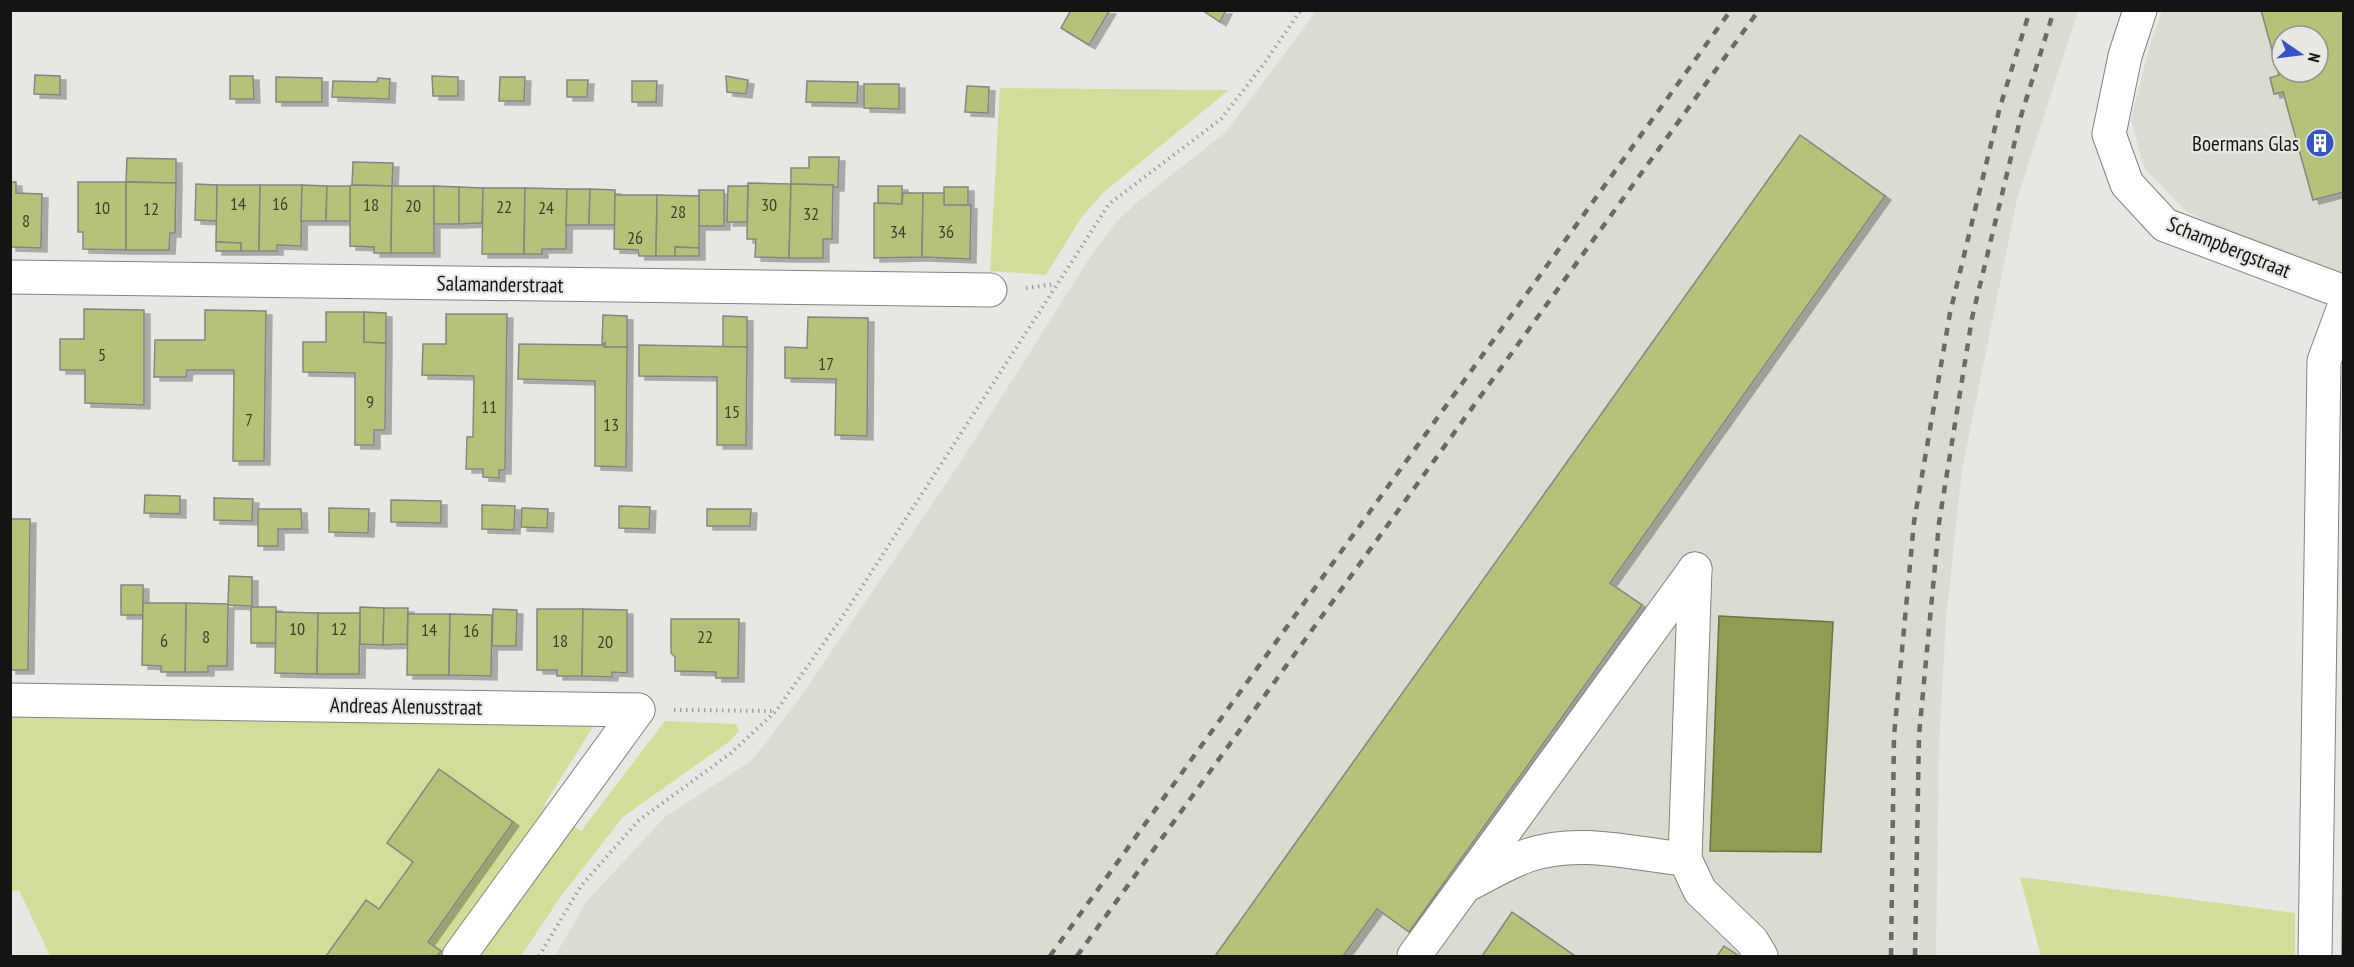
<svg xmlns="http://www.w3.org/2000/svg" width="2354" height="967" viewBox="0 0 2354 967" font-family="'PT Sans Narrow',sans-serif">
	<defs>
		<filter id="shadow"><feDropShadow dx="6" dy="4" stdDeviation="0" flood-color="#0004"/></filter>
	</defs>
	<rect width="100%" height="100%" fill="#e7e8e4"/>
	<g fill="#d9dcd1" fill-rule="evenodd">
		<path d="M 1316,11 L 2078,11 L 2017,199 L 1962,470 L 1946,619 L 1939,747 L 1936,956 L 555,956 L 586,902 L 665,817 L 751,761 L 797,702 L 958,466 L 1092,254 L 1117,221 L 1141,199 L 1226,132 Z"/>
		<path d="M 2162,11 L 2343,11 L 2343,273 L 2247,241 L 2186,211 L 2144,168 L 2131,120 L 2149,48 ZM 2282,36 L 2318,36 L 2318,72 L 2282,72 Z"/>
	</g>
	<g fill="#d1de99">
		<path d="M 1000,88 L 1229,90 L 1104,192 L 1081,218 L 1046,275 L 990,271 Z"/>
		<path d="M 11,718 L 596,722 L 544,805 L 581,831 L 665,721 L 736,724 L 739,731 L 730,741 L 623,817 L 561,896 L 521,956 L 50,956 L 19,890 L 11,892 Z"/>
		<path d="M 2020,877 L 2295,913 L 2295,956 L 2041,956 Z"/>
	</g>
	<path fill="#909c54" stroke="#6b7340" stroke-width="1.5" d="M 1719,616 L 1833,622 L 1821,852 L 1710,851 Z"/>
	<g fill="#b5c279" stroke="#858682" stroke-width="1.5" fill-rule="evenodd" filter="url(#shadow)">
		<path d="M 1071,10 L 1110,10 L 1089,45 L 1061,28 Z"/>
		<path d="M 1202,10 L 1226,10 L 1220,22 Z"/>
		<path d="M 2261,10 L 2344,10 L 2344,192 L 2313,200 L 2283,92 L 2274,94 L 2270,78 L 2279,75 ZM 2282,36 L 2318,36 L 2318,72 L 2282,72 Z"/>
		<path d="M 35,75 L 60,76 L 60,95 L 34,94 Z"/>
		<path d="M 230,76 L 253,76 L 254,99 L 230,99 Z"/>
		<path d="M 432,76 L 458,77 L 458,96 L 433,96 Z"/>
		<path d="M 726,76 L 748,80 L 746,94 L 727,92 Z"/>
		<path d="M 276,77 L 322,78 L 322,102 L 276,102 Z"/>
		<path d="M 500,77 L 525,77 L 524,101 L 499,101 Z"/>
		<path d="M 378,78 L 390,79 L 389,99 L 332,97 L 333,81 L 377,82 Z"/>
		<path d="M 567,80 L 588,80 L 587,97 L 567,97 Z"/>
		<path d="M 632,81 L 657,81 L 656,102 L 632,102 Z"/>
		<path d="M 807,81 L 858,82 L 857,103 L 806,102 Z"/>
		<path d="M 864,84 L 899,84 L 899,109 L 864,108 Z"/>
		<path d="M 967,86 L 989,87 L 988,113 L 965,112 Z"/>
		<path d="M 1800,135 L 1885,196 L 1610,583 L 1642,605 L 1409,932 L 1377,909 L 1343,956 L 1215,956 Z"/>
		<path d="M 809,157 L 839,157 L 838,187 L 833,187 L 833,185 L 791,184 L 791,168 L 809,168 Z"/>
		<path d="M 127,158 L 176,159 L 176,183 L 126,182 Z"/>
		<path d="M 353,162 L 393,163 L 392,186 L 352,185 Z"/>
		<path d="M 10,182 L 16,182 L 16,193 L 42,194 L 41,248 L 10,247 Z"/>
		<path d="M 78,182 L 126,182 L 126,250 L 83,249 L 83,232 L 78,232 Z"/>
		<path d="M 126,182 L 176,183 L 175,233 L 170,233 L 169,250 L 126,250 Z"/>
		<path d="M 748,183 L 791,184 L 789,258 L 755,257 L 756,239 L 747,239 Z"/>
		<path d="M 196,184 L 217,185 L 217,221 L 195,220 Z"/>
		<path d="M 791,184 L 833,185 L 832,239 L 823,239 L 823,258 L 789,258 Z"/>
		<path d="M 217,185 L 260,185 L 259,251 L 241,251 L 241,243 L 216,242 Z"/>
		<path d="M 260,185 L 302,185 L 301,246 L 277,245 L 277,251 L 259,251 Z"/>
		<path d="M 302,185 L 327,186 L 326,221 L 301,221 Z"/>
		<path d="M 352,185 L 392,186 L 391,253 L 374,253 L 374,247 L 350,246 L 350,186 Z"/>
		<path d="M 327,186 L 350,186 L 350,221 L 326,221 Z"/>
		<path d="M 392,186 L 434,186 L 434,253 L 391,253 Z"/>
		<path d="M 434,186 L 459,187 L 459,224 L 434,224 Z"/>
		<path d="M 728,186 L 748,186 L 747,222 L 727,222 Z"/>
		<path d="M 878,186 L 902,186 L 902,204 L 878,203 Z"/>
		<path d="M 459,187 L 483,188 L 482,223 L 459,224 Z"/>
		<rect x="944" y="187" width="24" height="18"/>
		<path d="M 483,188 L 525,188 L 524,254 L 482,254 Z"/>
		<path d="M 525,188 L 567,189 L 566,249 L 542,249 L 542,254 L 524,254 Z"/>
		<path d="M 567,189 L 590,189 L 589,225 L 566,225 Z"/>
		<path d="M 590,189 L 615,190 L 615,225 L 589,225 Z"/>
		<rect x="699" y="190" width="25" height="36"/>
		<path d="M 903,193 L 923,193 L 922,257 L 874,258 L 874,203 L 902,204 Z"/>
		<path d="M 923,193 L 944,193 L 944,205 L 971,205 L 970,259 L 922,257 Z"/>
		<path d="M 615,195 L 657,195 L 656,256 L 639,256 L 638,250 L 614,249 Z"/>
		<path d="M 657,195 L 699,196 L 699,248 L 675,247 L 675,256 L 656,256 Z"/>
		<path d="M 216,242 L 241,243 L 241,251 L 216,251 Z"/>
		<path d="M 675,247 L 699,248 L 699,256 L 675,256 Z"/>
		<path d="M 84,309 L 144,310 L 144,405 L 85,403 L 85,370 L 60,370 L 60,339 L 84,339 Z"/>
		<path d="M 205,310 L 266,311 L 264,461 L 233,461 L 234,370 L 187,370 L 186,377 L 154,377 L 155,340 L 205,340 Z"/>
		<path d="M 326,312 L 364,312 L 364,342 L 386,343 L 385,430 L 374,430 L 374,445 L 355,445 L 355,373 L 303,372 L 303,342 L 326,342 Z"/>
		<path d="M 364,312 L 386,313 L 386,343 L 364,342 Z"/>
		<path d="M 446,314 L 507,314 L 505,470 L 499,470 L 499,478 L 483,477 L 483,469 L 466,469 L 467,437 L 473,437 L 474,376 L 422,375 L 423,344 L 446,344 Z"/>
		<path d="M 603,315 L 627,316 L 627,347 L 604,347 L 605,343 L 602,345 Z"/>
		<path d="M 723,316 L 747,317 L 747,347 L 723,347 Z"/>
		<path d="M 808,317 L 868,318 L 867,436 L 835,435 L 836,379 L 785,378 L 785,347 L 807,348 Z"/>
		<path d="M 605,343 L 604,347 L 627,347 L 626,467 L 595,466 L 595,381 L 518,379 L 519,344 L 602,345 Z"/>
		<path d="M 639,345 L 747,347 L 746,445 L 717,445 L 717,377 L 639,376 Z"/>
		<path d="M 145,495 L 180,496 L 180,514 L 144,513 Z"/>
		<path d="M 214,498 L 253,499 L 252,521 L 214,520 Z"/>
		<path d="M 391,500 L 441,501 L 441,523 L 391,522 Z"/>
		<path d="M 482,505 L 515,506 L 514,530 L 482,529 Z"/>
		<path d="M 619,506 L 650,507 L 649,529 L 619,528 Z"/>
		<path d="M 329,508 L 369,509 L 368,533 L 329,532 Z"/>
		<path d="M 522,508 L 548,509 L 547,528 L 521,527 Z"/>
		<path d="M 258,509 L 301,509 L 302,529 L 278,529 L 278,546 L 258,546 Z"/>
		<path d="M 707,509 L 751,509 L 750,526 L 707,526 Z"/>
		<path d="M 10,519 L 30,519 L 28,670 L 10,670 Z"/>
		<path d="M 229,576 L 252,577 L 252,606 L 228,605 L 227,666 L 208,666 L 208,672 L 185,672 L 186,603 L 228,604 Z"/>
		<rect x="121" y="585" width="22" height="30"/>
		<path d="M 143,603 L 186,603 L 185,672 L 161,672 L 161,666 L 142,665 Z"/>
		<rect x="251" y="607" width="25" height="36"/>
		<path d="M 360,607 L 384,608 L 383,645 L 360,644 Z"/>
		<path d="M 384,608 L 408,608 L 407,644 L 383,645 Z"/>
		<path d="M 493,609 L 517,610 L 516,646 L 492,646 Z"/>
		<path d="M 537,609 L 583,609 L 582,676 L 557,676 L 557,670 L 537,670 Z"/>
		<path d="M 583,609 L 627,610 L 627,673 L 612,672 L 612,677 L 582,676 Z"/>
		<path d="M 276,612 L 318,613 L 317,674 L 275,673 Z"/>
		<path d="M 318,613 L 360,613 L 359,674 L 317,674 Z"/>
		<path d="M 408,614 L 450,614 L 449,675 L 407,675 Z"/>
		<path d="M 450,614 L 492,615 L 491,676 L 449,675 Z"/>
		<path d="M 671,619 L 739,619 L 738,678 L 716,678 L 716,672 L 675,671 L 675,657 L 671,653 Z"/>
		<path d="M 2344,721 L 2344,956 L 2342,956 Z"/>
		<path d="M 439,769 L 513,822 L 428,942 L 441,951 L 437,956 L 326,956 L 366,900 L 379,909 L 413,862 L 387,843 Z"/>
		<path d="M 1512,912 L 1575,956 L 1482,956 Z"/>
		<path d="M 1724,946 L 1739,956 L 1717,956 Z"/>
	</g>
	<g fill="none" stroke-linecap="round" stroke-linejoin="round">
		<g stroke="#82827f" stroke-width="35">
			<g id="minor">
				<path d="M 2140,10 L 2125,56 L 2109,134 L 2127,184 L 2165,225 L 2344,292"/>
				<path d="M 10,277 L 990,290"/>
				<path d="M 1695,569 L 1685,859 L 1700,891 L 1752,941 L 1761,956"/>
				<path d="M 10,700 L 638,710"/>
				<path d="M 1467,885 C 1487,875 1508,862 1529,855 C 1580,838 1633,854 1685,859"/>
				<path d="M 459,956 L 638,710"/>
				<path d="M 1414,956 L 1695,569"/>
				<path d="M 2315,956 L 2324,361 L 2344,307"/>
			</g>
		</g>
		<g stroke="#9e9f9c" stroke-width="4" stroke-dasharray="1.5 4.5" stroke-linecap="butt">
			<path d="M 1026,288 L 1055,284"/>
			<path d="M 674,710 L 775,711"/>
			<path d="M 539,956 L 581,886 L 638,821 L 731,753 L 776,711 L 845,613 L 1109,204 L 1221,119 L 1263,65 L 1301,10"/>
		</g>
		<use href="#minor" stroke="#fff" stroke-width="33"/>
		<g stroke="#6a6b69" stroke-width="4.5" stroke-dasharray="8 8" stroke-linecap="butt">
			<path d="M 1050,956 L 1731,10"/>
			<path d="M 1077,956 L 1759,10"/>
			<path d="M 1891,956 L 1894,736 L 1914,522 L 1950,313 L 2000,107 L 2030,10"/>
			<path d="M 1915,956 L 1919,735 L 1939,523 L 1972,318 L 2021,116 L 2054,10"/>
		</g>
	</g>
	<defs>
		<g id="building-disc" transform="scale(1.5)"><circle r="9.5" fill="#3355c6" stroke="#e7e8e4"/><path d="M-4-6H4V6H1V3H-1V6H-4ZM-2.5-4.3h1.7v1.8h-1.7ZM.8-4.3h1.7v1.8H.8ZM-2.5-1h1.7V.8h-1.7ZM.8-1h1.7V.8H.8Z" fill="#fff"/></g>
	</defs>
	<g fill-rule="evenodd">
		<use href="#building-disc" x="2320" y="143"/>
	</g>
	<g text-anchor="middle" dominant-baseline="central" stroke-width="4.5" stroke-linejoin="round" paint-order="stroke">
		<g font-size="18" fill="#3c402c">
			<text x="238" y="203">14</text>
			<text x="280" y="203">16</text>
			<text x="371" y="204">18</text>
			<text x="769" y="204">30</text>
			<text x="413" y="205">20</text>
			<text x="504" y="206">22</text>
			<text x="102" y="207">10</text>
			<text x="546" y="207">24</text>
			<text x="151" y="208">12</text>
			<text x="678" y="211">28</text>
			<text x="811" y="213">32</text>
			<text x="26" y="220">8</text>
			<text x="898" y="231">34</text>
			<text x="946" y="231">36</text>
			<text x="635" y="237">26</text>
			<text x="102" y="354">5</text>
			<text x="826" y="363">17</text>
			<text x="370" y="401">9</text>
			<text x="489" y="406">11</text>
			<text x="732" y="411">15</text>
			<text x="249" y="419">7</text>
			<text x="611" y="424">13</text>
			<text x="297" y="628">10</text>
			<text x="339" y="628">12</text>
			<text x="429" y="629">14</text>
			<text x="471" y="630">16</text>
			<text x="206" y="636">8</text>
			<text x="705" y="636">22</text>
			<text x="164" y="640">6</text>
			<text x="560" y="640">18</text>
			<text x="605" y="641">20</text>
		</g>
		<g font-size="21" fill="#141413" stroke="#e7e8e4" text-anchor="end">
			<text x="2299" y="143">Boermans Glas</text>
		</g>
		<g font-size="21" fill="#141413" stroke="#e7e8e4">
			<text transform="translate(2229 247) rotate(22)">Schampbergstraat</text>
			<text transform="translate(500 284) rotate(1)">Salamanderstraat</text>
			<text transform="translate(406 706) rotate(1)">Andreas Alenusstraat</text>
		</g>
	</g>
	<rect width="2354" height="967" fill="none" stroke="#141413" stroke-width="24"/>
	<g transform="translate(2300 54) rotate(104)"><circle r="28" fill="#e7e8e4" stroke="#939390" stroke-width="1.5"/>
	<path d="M0-4.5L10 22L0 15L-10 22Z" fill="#3355c6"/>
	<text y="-9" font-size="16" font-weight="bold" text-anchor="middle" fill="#141413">N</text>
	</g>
</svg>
